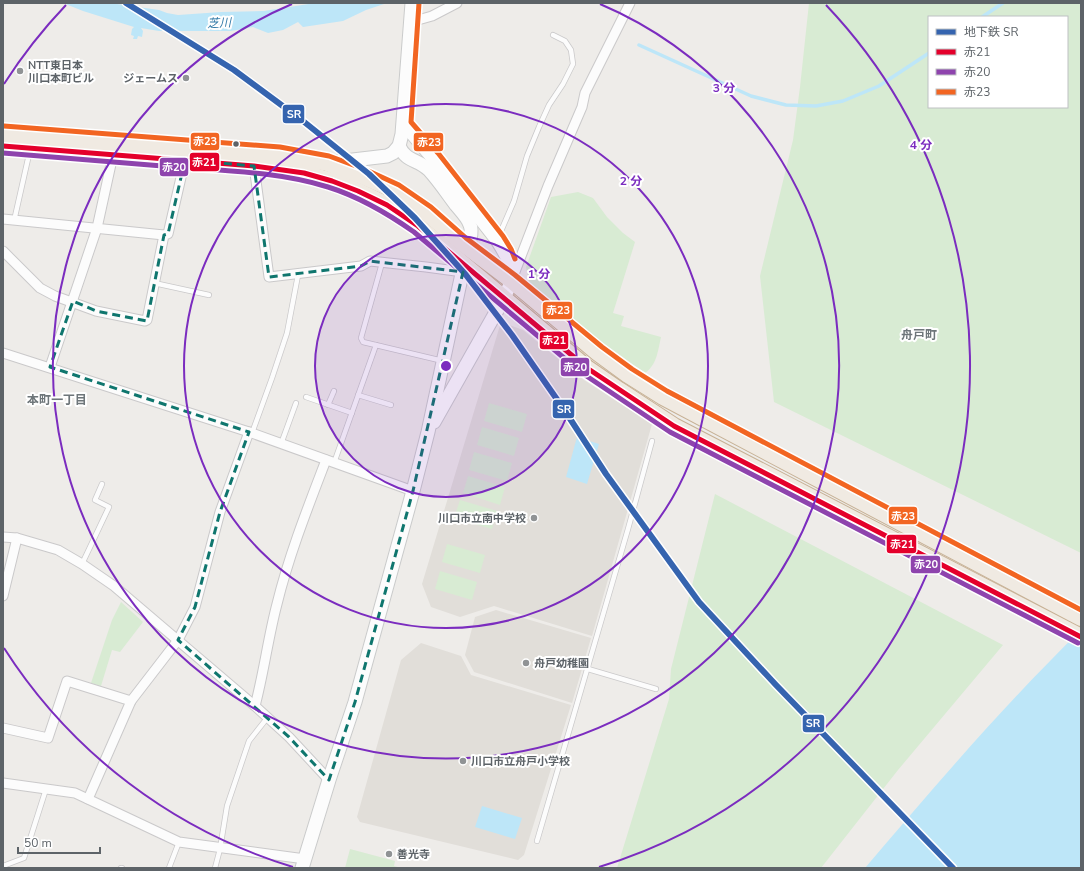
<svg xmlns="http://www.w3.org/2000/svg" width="1084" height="871" viewBox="0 0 1084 871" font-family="'Nunito Sans','Noto Sans JP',sans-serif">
	<rect width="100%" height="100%" fill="#eeece9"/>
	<g fill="#e1ded9">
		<path d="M 501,322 L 523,330 L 584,380 L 652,424 L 592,636 L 494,606 L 460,617 L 431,607 L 422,584 Z"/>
		<path d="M 496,610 L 591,638 L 572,703 L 474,672 L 465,655 L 475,617 Z"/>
		<path d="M 421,643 L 461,656 L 471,675 L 571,705 L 524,855 L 518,860 L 360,822 L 357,817 L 401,660 Z"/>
	</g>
	<g fill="#d8ebd3" fill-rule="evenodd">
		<path d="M 809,3 L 1081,3 L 1081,553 L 774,402 L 760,276 L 793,140 L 800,87 ZM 929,17 L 1067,17 L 1067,107 L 929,107 Z"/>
		<path d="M 578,192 L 593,198 L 607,217 L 623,233 L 635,242 L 613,313 L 624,316 L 621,326 L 661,337 C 658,350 657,365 645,373 L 604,344 L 529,282 L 526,267 L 551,197 Z"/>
		<path d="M 489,403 L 527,414 L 522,432 L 484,421 Z"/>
		<path d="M 482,427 L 519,438 L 514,456 L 477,445 Z"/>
		<path d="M 474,452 L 512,463 L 507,481 L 469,470 Z"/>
		<path d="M 468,476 L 505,487 L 500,505 L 463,493 Z"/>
		<path d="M 715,494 L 1003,645 L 898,770 L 821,868 L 617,868 L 669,699 L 671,669 Z"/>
		<path d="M 460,500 L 497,511 L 492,529 L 454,518 Z"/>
		<path d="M 447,544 L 485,555 L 480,573 L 442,562 Z"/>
		<path d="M 440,571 L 477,582 L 472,600 L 435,589 Z"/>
		<path d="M 121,602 L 143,622 L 120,652 L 112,650 L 101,686 L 91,683 L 112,620 Z"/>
		<path d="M 350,849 L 395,861 L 394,866 L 401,868 L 345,868 Z"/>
	</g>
	<g fill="#bde6f8">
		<path d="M 63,3 L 110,3 L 159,10 L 167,13 L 178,15 L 221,12 L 264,11 L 315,3 L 387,3 L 366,10 L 343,21 L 303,27 L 298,22 L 283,30 L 268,33 L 253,27 L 231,31 L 159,31 L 141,28 L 143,31 L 142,37 L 138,36 L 137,39 L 133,39 L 134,36 L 131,35 L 132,29 L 134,27 L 83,11 Z"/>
		<path d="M 577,437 L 599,444 L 587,484 L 566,477 Z"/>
		<path d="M 1081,630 L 1081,868 L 865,868 C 935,786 1004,705 1081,630 Z"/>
		<path d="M 482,806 L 522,818 L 515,839 L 475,827 Z"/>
	</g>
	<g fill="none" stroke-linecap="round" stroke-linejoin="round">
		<g stroke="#bde6f8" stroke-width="3.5">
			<path d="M 982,17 L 1003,3"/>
			<path d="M 639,45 L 751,96 L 786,105 L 816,106 L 843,101 L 879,86 L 929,53"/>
		</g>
		<g stroke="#cac9ca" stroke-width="6">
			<g id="lane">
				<path d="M 14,221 L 30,150"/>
				<path d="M 498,238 L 514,201 L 527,156 L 539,127 L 549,105 L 563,84 L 573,64 L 571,50 L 565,41 L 553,35"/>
				<path d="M 382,263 L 361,338 L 363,342 L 443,361"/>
				<path d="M 154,283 L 209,295"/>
				<path d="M 358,395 L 391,405"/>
				<path d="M 306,397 L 352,413"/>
				<path d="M 328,405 L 334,391"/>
				<path d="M 252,433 L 272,378 L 287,333 L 298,275"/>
				<path d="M 281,444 L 296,403"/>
				<path d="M 334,463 L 376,345"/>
				<path d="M 82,564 L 109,507 L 95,500 L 102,484"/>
				<path d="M 588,669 L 656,689"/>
				<path d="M 537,841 L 628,529 L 652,441"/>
				<path d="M 3,866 L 24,858 L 46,789"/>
				<path d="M 121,868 L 122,868"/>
				<path d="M 169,868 L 179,842"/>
				<path d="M 215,868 L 220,849 L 227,806 L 249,741 L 268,717"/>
			</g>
		</g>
		<g stroke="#cac9ca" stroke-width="11">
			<g id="street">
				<path d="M 411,22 L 432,16 L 457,3"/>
				<path d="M 254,166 L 269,277 L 361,266 L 370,261 L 426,267 L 463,272"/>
				<path d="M 3,219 L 164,235"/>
				<path d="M 3,251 L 40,288 L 55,296 L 96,311 L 145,321 L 147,320 L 164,235 L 168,234 L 185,160"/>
				<path d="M 513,277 L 548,186 L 582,107 L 585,93 L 630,3"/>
				<path d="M 3,353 L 249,432 L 413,491"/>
				<path d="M 50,367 L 97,228 L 113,155"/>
				<path d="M 3,537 L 17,538 L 58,550 L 82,564 L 114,586 L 255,706 L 289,737 L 329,780"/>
				<path d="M 3,596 L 17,538"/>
				<path d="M 255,706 C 264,672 268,638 277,604 C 289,555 308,507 326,460"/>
				<path d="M 3,728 L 48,738 L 67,681 L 131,701"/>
				<path d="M 3,783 L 75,793 L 179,842 L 305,859"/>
				<path d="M 88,799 L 131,701 L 178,640 L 195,607 L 220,512 L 249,432"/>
			</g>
		</g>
		<g stroke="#cacbcb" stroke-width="15">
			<g id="secondary">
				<path d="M 404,124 L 432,157 L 497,240 C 504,251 514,266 511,281 C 510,286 506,293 504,298 L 434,422"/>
				<path d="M 399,146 C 406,162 418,159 429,170 C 439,181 447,193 456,205 C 460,210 468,218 470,225 C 472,229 471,235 470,240"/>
				<path d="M 327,163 L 387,156 L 393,153 L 399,146 L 402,134 L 412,3"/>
				<path d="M 302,868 L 329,780 L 355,702 L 413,491 L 428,432 L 463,269"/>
			</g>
		</g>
		<g stroke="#c7b195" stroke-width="18">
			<g id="highway">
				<path d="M 3,133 L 279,154 L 327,163 L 362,176 L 396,191 L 427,213 L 462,243 L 511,280 L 598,353 L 628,375 L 663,397 L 1081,618"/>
				<path d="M 3,146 L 254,166 L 304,173 L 332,181 L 358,191 L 387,205 L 418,226 L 587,368 L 619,390 L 674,426 L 1081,637"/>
			</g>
		</g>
		<use href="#lane" stroke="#fcfcfc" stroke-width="4.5"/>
		<use href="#street" stroke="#fcfcfc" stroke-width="9"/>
		<use href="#secondary" stroke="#fcfcfc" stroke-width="13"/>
		<use href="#highway" stroke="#f0eae2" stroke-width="16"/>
		<g stroke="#fff" stroke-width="8">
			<path id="bus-1" d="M 3,146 L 254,166 L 304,173 L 332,181 L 358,191 L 387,205 L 418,226 L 587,368 L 674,426 L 1081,637"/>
		</g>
		<g stroke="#fff" stroke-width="8">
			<path id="bus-2" d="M 3,153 C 64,158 126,163 187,168 C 234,171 283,173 328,187 C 360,197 387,213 414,232 L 582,373 L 670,432 L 1078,643"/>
		</g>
		<g stroke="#fff" stroke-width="8">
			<g id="bus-3">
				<path d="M 419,3 L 411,122 L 438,153 L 503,236 L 511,249 L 515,259"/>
				<path d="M 4,126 L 280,147 L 329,156 L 364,169 L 399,185 L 431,207 L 466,238 L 515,275 L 602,347 L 632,369 L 667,391 L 1081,610"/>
			</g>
		</g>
		<use href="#bus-1" stroke="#e4002b" stroke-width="5"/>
		<use href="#bus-2" stroke="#8e44ad" stroke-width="5"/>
		<use href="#bus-3" stroke="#f26522" stroke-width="5"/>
		<g stroke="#fff" stroke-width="9">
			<path id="metro-1" d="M 126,3 L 234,70 L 303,121 L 369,174 L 415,218 L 466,275 L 512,335 L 563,408 L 606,474 L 699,602 L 776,685 L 953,868"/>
		</g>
		<use href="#metro-1" stroke="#3564af" stroke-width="6"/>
	</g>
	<path fill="none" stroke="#0f766e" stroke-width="3" stroke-dasharray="8 5" stroke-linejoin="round" d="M 185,160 L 254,166 L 269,277 L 361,266 L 370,261 L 463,272 L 413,491 L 355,702 L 329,780 L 289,737 L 178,640 L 195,607 L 220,512 L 249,432 L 50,367 L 73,301 L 96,311 L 147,321 L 164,235 L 168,234 Z"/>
	<circle cx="446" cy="366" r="131" fill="#7b2cbf" fill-opacity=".12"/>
	<g fill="none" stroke="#7b2cbf" stroke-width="2">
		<circle cx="446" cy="366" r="131"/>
		<circle cx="446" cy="366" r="262"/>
		<path d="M600 4A393 393 0 1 1 292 4"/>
		<path d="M293 867A524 524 0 0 1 4 648M4 84A524 524 0 0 1 66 5M826 5A524 524 0 0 1 599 867"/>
	</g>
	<g fill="#909395" stroke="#fff" stroke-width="1.5">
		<circle cx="20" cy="71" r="4"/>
		<circle cx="186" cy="78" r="4"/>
		<circle cx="534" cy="518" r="4"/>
		<circle cx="526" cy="663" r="4"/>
		<circle cx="463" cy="761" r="4"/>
		<circle cx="389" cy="854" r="4"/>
	</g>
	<circle fill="#5d6368" stroke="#fff" stroke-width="1.5" cx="236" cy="144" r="3.5"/>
	<g text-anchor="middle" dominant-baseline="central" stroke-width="4" stroke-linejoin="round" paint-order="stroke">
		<g font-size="11" font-weight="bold" fill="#5d6368" stroke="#fff" text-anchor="start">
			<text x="28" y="65">NTT東日本<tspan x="28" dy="13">川口本町ビル</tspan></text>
			<text x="178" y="78" text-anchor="end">ジェームス</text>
			<text x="526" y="518" text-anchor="end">川口市立南中学校</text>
			<text x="534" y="663">舟戸幼稚園</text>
			<text x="471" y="761">川口市立舟戸小学校</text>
			<text x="397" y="854">善光寺</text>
		</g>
		<g font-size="12" font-style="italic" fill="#357ca9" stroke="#fff">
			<text transform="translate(219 23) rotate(-2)">芝川</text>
		</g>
		<g font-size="12" font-weight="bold" fill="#6e767a" stroke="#fff">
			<text x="919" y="335">舟戸町</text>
			<text x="57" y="400">本町一丁目</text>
		</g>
	</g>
	<circle cx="446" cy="366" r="6" fill="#7b2cbf" stroke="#fff" stroke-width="2"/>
	<g font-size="12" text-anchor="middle" font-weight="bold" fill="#7b2cbf" stroke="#fff" stroke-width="4" stroke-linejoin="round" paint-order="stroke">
		<text x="724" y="92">3 分</text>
		<text x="921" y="149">4 分</text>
		<text x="631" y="185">2 分</text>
		<text x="539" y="278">1 分</text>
	</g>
	<g stroke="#fff" stroke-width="1.5">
		<rect x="282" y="104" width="23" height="20" rx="4" fill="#3564af"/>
		<rect x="190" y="132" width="30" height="19" rx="4" fill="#f26522"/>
		<rect x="413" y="132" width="31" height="20" rx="4" fill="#f26522"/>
		<rect x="189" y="152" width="31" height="20" rx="4" fill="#e4002b"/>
		<rect x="159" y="157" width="30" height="20" rx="4" fill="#8e44ad"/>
		<rect x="542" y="301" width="31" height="19" rx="4" fill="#f26522"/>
		<rect x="539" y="331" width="30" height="19" rx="4" fill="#e4002b"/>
		<rect x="560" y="357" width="30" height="20" rx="4" fill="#8e44ad"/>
		<rect x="552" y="399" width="23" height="20" rx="4" fill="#3564af"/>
		<rect x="888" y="506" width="30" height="19" rx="4" fill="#f26522"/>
		<rect x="886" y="534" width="31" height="20" rx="4" fill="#e4002b"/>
		<rect x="910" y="555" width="31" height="19" rx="4" fill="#8e44ad"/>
		<rect x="802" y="714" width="23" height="19" rx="4" fill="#3564af"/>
	</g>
	<g font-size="11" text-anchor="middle" font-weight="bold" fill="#fff">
		<text x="294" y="118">SR</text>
		<text x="205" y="145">赤23</text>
		<text x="429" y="146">赤23</text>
		<text x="204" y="166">赤21</text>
		<text x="174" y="171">赤20</text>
		<text x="558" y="314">赤23</text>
		<text x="554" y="344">赤21</text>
		<text x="575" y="371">赤20</text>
		<text x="564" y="413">SR</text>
		<text x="903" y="520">赤23</text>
		<text x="902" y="548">赤21</text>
		<text x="926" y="568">赤20</text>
		<text x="813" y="727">SR</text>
	</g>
	<rect width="1084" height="871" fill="none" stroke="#5d6368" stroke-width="8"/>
	<rect x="928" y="16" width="140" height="92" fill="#ffffff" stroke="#bec1c3"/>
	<rect x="936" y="29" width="20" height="6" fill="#3564af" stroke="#bec1c3"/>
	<text x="964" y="36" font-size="12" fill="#5d6368">地下鉄 SR</text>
	<rect x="936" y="49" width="20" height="6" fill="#e4002b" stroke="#bec1c3"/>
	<text x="964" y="56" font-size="12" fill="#5d6368">赤21</text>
	<rect x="936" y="69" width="20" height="6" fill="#8e44ad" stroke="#bec1c3"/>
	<text x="964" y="76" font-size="12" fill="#5d6368">赤20</text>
	<rect x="936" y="89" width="20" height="6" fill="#f26522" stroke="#bec1c3"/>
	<text x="964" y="96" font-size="12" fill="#5d6368">赤23</text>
	<path d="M18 847v6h82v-6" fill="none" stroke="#5d6368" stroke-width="2"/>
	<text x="24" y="847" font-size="12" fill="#5d6368" stroke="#ffffff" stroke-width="3" paint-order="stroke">50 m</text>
</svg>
